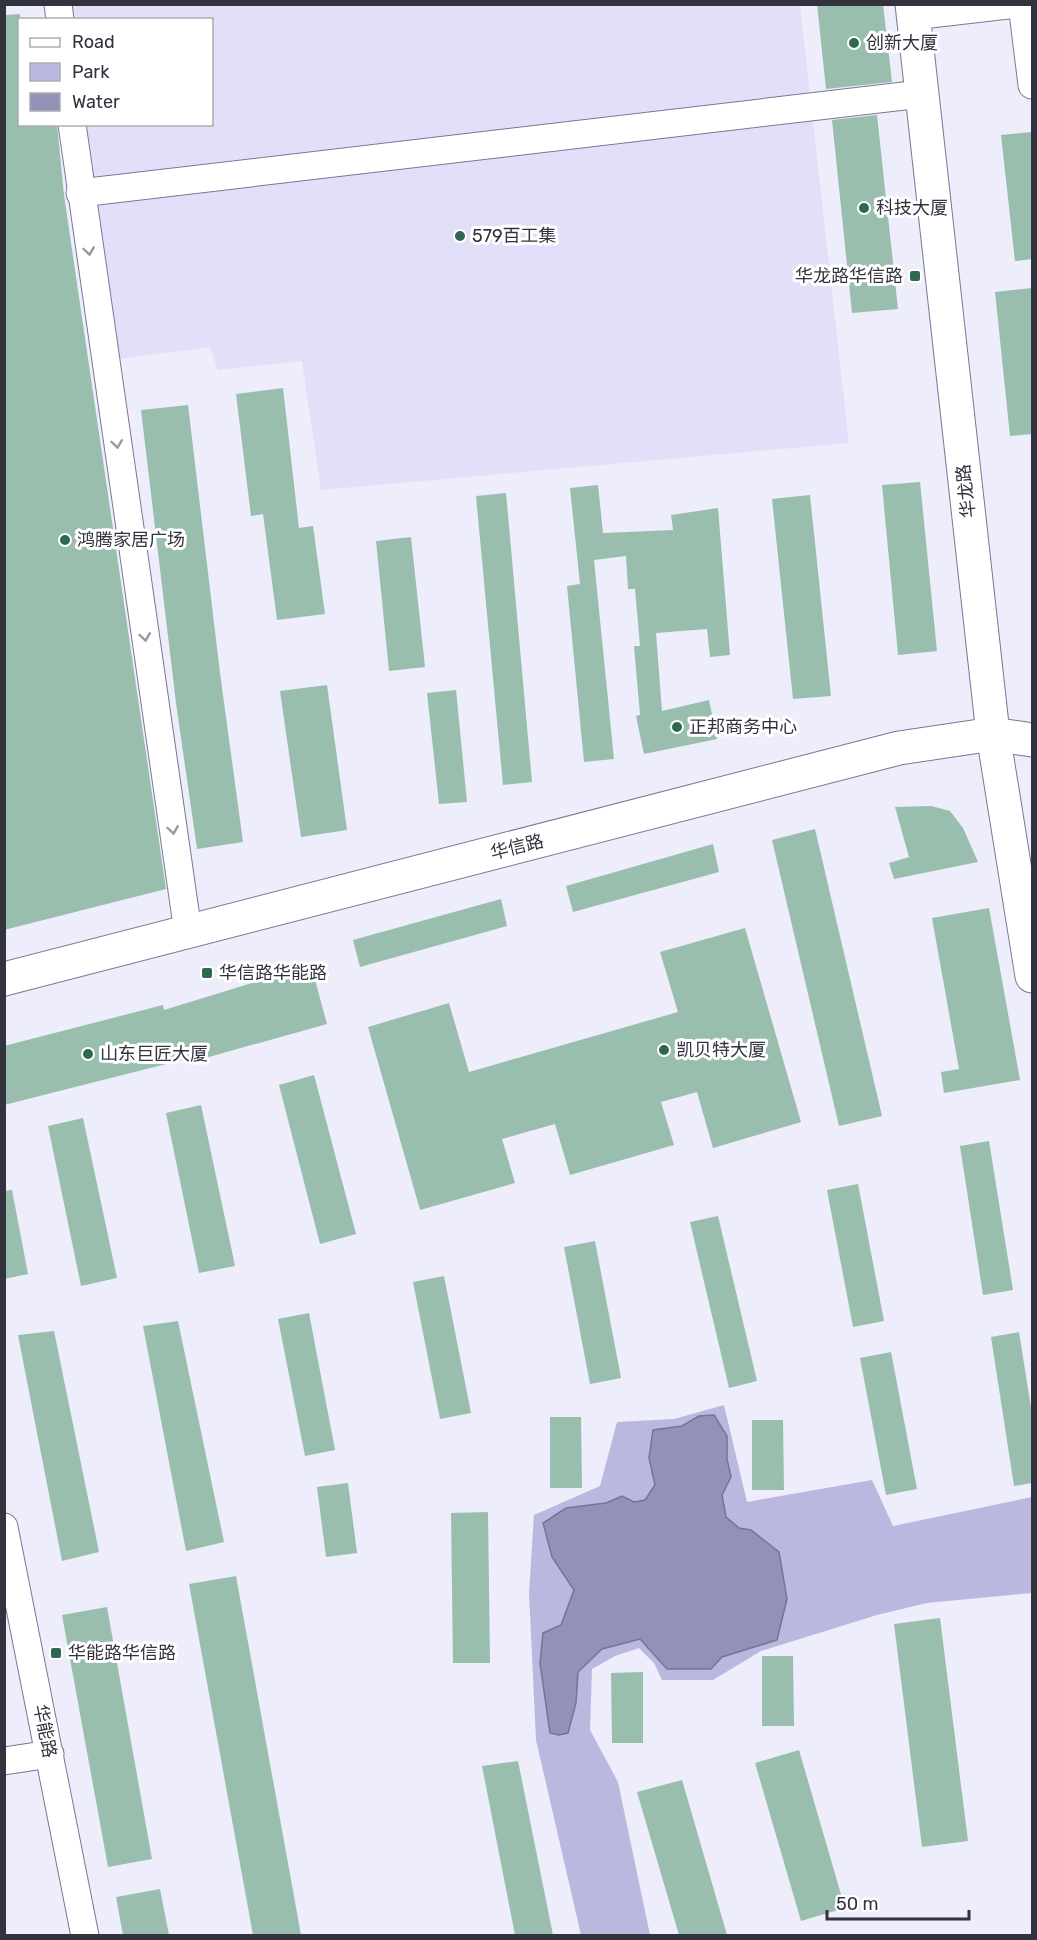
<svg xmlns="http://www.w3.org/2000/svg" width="1037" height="1940" viewBox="0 0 1037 1940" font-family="Rubik,'Noto Sans SC',sans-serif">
	<rect width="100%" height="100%" fill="#ededfb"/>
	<path fill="#e2e0f9" d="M 63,5 L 800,5 L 849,443 L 321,490 L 302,361 L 218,370 L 210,347 L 112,360 L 79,125 L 212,124 L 212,20 L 65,19 Z"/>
	<path fill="#bbb8df" d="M 724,1405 L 747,1502 L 872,1480 L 893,1526 L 1032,1497 L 1032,1593 L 927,1603 L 877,1615 L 761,1651 L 713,1680 L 662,1680 L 654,1663 L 639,1648 L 615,1656 L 592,1669 L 590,1730 L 618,1782 L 650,1935 L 581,1935 L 536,1740 L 529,1593 L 534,1515 L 600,1486 L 617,1422 L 674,1419 Z"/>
	<path fill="#9391b8" stroke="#767494" stroke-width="1.5" d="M 714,1415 L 727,1436 L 727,1459 L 731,1477 L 722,1495 L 726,1517 L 739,1528 L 751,1530 L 779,1552 L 787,1599 L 777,1640 L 722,1657 L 711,1669 L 667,1669 L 640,1639 L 602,1649 L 578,1672 L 576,1703 L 568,1733 L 559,1735 L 550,1733 L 540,1663 L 543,1633 L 561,1625 L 574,1590 L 552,1557 L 543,1523 L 566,1508 L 606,1503 L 622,1496 L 634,1502 L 645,1500 L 655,1485 L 649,1458 L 653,1430 L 682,1426 L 699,1416 Z"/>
	<g fill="#9abead">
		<path d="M 817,4 L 883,4 L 892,82 L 826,89 Z"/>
		<path d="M 20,14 L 20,124 L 57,124 L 64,195 L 166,889 L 4,930 L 4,15 Z"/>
		<path d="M 877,115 L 898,309 L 852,313 L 832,120 Z"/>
		<path d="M 1032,132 L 1032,259 L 1015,261 L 1001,135 Z"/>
		<path d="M 1032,288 L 1032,434 L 1010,436 L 995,292 Z"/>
		<path d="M 283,388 L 299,528 L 313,526 L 325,614 L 277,620 L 263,514 L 251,516 L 236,394 Z"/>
		<path d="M 188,405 L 220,673 L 243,842 L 197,849 L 176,703 L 141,410 Z"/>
		<path d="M 920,482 L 937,651 L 898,655 L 882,485 Z"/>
		<path d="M 598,485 L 603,533 L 673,530 L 671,515 L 718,508 L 730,655 L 710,657 L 707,629 L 656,633 L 662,711 L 709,700 L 717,739 L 644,754 L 636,716 L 640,715 L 634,646 L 640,646 L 635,589 L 628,589 L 626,556 L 594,560 L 614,759 L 584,762 L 567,586 L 580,584 L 570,488 Z"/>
		<path d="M 506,493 L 532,782 L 503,785 L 476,496 Z"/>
		<path d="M 810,495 L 831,696 L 793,699 L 772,499 Z"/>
		<path d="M 411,537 L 425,667 L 389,671 L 376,541 Z"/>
		<path d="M 327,685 L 347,830 L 301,837 L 280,691 Z"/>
		<path d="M 456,690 L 467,802 L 439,804 L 427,693 Z"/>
		<path d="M 931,806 L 950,811 L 963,828 L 978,862 L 894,879 L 889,863 L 909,857 L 895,807 Z"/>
		<path d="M 815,829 L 882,1116 L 839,1126 L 772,840 Z"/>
		<path d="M 713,844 L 719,872 L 573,912 L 566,886 Z"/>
		<path d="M 501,899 L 507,926 L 360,967 L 353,940 Z"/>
		<path d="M 989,908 L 1020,1080 L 944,1093 L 941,1072 L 959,1069 L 932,918 Z"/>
		<path d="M 745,928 L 801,1122 L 713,1148 L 697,1092 L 661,1102 L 674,1145 L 570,1175 L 555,1124 L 502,1139 L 515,1183 L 420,1210 L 368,1027 L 449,1003 L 469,1072 L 678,1012 L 660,952 Z"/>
		<path d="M 311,965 L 327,1024 L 191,1062 L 190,1058 L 4,1105 L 4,1046 L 163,1005 L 164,1010 Z"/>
		<path d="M 314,1075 L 356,1234 L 320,1244 L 279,1085 Z"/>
		<path d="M 201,1105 L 235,1266 L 199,1273 L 166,1113 Z"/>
		<path d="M 83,1118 L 117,1278 L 81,1286 L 48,1126 Z"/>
		<path d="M 989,1141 L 1013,1290 L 983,1295 L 960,1146 Z"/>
		<path d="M 858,1184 L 884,1321 L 853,1327 L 827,1190 Z"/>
		<path d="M 12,1190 L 28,1274 L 4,1279 L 4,1191 Z"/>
		<path d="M 718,1216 L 757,1381 L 729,1388 L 690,1222 Z"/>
		<path d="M 595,1241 L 621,1378 L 590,1384 L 564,1247 Z"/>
		<path d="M 444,1276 L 471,1413 L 440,1419 L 413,1282 Z"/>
		<path d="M 309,1313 L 335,1450 L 305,1456 L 278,1319 Z"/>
		<path d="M 178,1321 L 224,1542 L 186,1551 L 143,1326 Z"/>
		<path d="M 54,1331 L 99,1552 L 62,1561 L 18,1335 Z"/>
		<path d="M 1019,1332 L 1032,1414 L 1032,1483 L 1014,1486 L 991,1337 Z"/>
		<path d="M 891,1352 L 917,1489 L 886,1495 L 860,1358 Z"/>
		<path d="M 550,1417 L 581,1417 L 582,1488 L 550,1488 Z"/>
		<path d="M 752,1420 L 783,1420 L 784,1490 L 752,1490 Z"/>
		<path d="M 348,1483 L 357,1553 L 326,1557 L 317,1487 Z"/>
		<path d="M 488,1512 L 490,1663 L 453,1663 L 451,1513 Z"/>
		<path d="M 236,1576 L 301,1935 L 253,1935 L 189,1584 Z"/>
		<path d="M 107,1607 L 152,1859 L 108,1867 L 62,1615 Z"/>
		<path d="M 940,1618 L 968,1841 L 922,1847 L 894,1624 Z"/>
		<path d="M 762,1656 L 793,1656 L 794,1726 L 762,1726 Z"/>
		<path d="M 643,1672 L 643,1743 L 612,1743 L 611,1673 Z"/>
		<path d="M 799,1750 L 845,1908 L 801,1921 L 755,1763 Z"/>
		<path d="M 518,1761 L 553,1935 L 515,1935 L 482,1766 Z"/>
		<path d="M 682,1780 L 727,1935 L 679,1935 L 637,1792 Z"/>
		<path d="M 160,1889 L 169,1935 L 123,1935 L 116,1897 Z"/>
	</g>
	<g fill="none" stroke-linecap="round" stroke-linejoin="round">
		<g stroke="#797795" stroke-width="29">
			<g id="minor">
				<path d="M 58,4 L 60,20"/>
				<path d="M 1022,4 L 1032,85"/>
				<path d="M 913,16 L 1017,4"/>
				<path d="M 72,124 L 188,932"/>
				<path d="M 80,193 L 921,94"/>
				<path d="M 4,1527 L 85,1936"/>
				<path d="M 4,1761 L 50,1754"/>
			</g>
		</g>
		<g stroke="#797795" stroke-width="35">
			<g id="major">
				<path d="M 912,4 L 993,734 L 1032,976"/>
				<path d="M 4,979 L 899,748 L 993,734 L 1032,740"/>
			</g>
		</g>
		<use href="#minor" stroke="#fff" stroke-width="27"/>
		<use href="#major" stroke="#fff" stroke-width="33"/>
	</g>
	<defs><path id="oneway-chevron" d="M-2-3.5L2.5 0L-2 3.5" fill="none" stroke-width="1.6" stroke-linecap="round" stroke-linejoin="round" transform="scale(1.5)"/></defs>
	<g stroke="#99989f">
		<use href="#oneway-chevron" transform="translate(89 251) rotate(82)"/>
		<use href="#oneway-chevron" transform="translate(117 444) rotate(82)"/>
		<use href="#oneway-chevron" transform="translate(145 637) rotate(82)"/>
		<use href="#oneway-chevron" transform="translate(173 830) rotate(82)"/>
	</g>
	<g fill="#2f6851" stroke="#fff" stroke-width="2">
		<circle cx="854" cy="43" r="6"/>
		<circle cx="864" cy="208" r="6"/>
		<circle cx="460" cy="236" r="6"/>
		<rect x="909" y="270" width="12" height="12" rx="3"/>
		<circle cx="65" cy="540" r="6"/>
		<circle cx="677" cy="727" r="6"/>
		<rect x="201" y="967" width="12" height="12" rx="3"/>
		<circle cx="664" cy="1050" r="6"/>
		<circle cx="88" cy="1054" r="6"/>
		<rect x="50" y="1647" width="12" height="12" rx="3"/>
	</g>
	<g text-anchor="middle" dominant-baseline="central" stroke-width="6" stroke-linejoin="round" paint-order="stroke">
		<g font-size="18" fill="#33323f" stroke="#fff" text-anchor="start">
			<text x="866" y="43">创新大厦</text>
			<text x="876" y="208">科技大厦</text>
			<text x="472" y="236">579百工集</text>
			<text x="903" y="276" text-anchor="end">华龙路华信路</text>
			<text x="77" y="540">鸿腾家居广场</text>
			<text x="689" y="727">正邦商务中心</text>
			<text x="219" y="973">华信路华能路</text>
			<text x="676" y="1050">凯贝特大厦</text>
			<text x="100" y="1054">山东巨匠大厦</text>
			<text x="68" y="1653">华能路华信路</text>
		</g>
		<g font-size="18" fill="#33323f" stroke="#fff">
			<text transform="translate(966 491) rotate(-96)">华龙路</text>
			<text transform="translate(517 847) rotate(-14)">华信路</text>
			<text transform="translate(45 1731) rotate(79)">华能路</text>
		</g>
	</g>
	<rect width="1037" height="1940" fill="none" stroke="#33323f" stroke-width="12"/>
	<rect x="18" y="18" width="195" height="108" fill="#ffffff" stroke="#adadb2" stroke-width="1.5"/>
	<rect x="30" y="38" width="30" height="9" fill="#ffffff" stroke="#adadb2" stroke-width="1.5"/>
	<text x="72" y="48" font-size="18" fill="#33323f">Road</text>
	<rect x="30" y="63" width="30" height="18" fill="#bbb8df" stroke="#adadb2" stroke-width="1.5"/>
	<text x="72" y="78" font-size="18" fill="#33323f">Park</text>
	<rect x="30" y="93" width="30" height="18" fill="#9391b8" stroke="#adadb2" stroke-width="1.5"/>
	<text x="72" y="108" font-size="18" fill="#33323f">Water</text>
	<path d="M827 1910v9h142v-9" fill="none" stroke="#33323f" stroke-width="3"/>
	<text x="836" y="1910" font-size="18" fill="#33323f" stroke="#ffffff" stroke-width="4.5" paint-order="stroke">50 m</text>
</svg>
